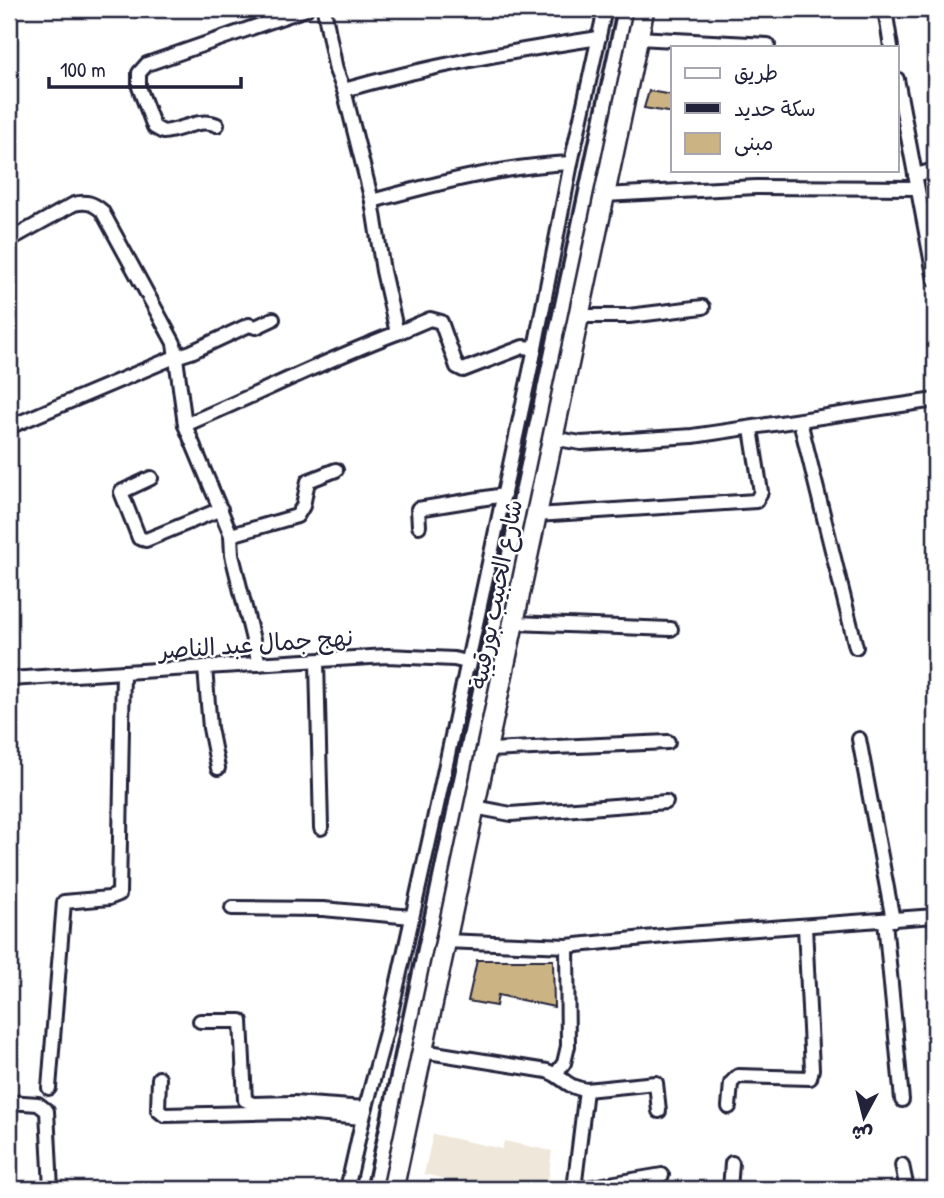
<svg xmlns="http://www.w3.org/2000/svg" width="944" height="1198" viewBox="0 0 944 1198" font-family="'Patrick Hand','Playpen Sans Arabic',sans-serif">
	<rect width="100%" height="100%" fill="#fff"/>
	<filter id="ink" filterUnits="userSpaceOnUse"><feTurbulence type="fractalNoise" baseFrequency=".0143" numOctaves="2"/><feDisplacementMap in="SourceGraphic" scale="14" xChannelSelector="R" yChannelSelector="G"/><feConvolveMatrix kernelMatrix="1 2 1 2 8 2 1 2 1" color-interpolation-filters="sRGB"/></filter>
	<g filter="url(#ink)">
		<path fill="#efe8da" d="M 433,1134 L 502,1149 L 504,1141 L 552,1151 L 547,1189 L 485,1189 L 424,1174 Z"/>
		<g fill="#cbb383" stroke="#22223b" stroke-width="2">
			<path d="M 649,91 L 673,95 L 673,113 L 644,108 Z"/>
			<path d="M 477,960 L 553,960 L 554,1007 L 498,995 L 496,1006 L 468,1001 Z"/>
		</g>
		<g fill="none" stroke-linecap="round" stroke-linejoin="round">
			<g stroke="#22223b" stroke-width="18">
				<g id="minor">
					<path d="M 324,9 L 336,70 L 344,90 L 372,201 C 438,183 503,166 571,163"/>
					<path d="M 885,9 L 891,47"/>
					<path d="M 638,38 L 768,45"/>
					<path d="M 897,79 L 935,280"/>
					<path d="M 344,90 C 428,66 513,51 599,38"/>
					<path d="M 217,125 C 200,117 181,131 163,132 L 154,127 L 139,87 L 139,73 L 147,64 L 306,9"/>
					<path d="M 915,175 L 935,170"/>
					<path d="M 604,195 L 756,187 L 917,188"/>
					<path d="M 9,240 L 74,204 C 86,201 93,203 102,211 L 174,343 L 185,425 L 231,535 L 232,555 L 259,664"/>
					<path d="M 580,316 L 629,316 L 703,307"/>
					<path d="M 397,333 L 430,319 L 441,322 L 457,367 L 463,370 L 523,347 L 535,348"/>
					<path d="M 800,421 L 856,647"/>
					<path d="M 185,425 C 256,395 325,360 397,333 L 383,271 L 372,201"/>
					<path d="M 9,427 L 175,357 L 191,352 L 249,325 L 256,327 L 273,319"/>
					<path d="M 552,438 L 581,443 L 693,436 L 935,400"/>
					<path d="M 151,478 L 121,492 L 139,538 L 146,540 L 221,509"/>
					<path d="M 536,515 L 756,501 L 761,492 L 751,429"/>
					<path d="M 419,526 L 418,509 L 504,495"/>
					<path d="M 231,535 L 297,516 L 303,506 L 308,481 L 336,470"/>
					<path d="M 515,623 L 671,629"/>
					<path d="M 317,661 L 321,828"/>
					<path d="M 205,668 L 210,728 L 218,768"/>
					<path d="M 9,679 L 387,656 L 454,659 L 506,671"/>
					<path d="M 859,739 L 893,920"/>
					<path d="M 488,750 L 668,742"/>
					<path d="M 474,807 L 511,814 L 666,802"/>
					<path d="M 232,908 L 323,909 L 412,917"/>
					<path d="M 885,921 L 902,1100"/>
					<path d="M 445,941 L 567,946 L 674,935 L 935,916"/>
					<path d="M 200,1021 L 241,1021 L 245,1100 L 253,1104 L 294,1103 L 365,1108"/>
					<path d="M 422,1051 L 547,1071 C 565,1077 563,1086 586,1090 L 575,1181 L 580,1189 L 662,1175"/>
					<path d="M 556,1074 L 564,1063 L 568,1046 L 567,946"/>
					<path d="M 159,1078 L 158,1110 L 164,1115 L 291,1112 L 363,1118"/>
					<path d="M 49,1088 L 64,902 L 109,898 L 119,894 L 123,672"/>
					<path d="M 586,1090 L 656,1083 L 659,1111"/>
					<path d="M 9,1102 L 38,1104 L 47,1111 L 51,1189"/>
					<path d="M 729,1107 L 731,1083 L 738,1076 L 810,1078 L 812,1069 L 805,927"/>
					<path d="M 902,1165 L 907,1189"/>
					<path d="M 347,1189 L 363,1118 L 391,1013 L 440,792 L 535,348 L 571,163 L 605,9"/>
					<path d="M 730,1189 L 732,1163"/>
				</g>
			</g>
			<g stroke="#22223b" stroke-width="24">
				<path id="primary" d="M 393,1189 C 477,796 562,403 644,9"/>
			</g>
			<use href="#minor" stroke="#fff" stroke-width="12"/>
			<use href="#primary" stroke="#fff" stroke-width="19"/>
			<path stroke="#22223b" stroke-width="3.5" d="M 366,1189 L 617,9"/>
		</g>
	</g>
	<g text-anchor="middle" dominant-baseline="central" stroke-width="5" stroke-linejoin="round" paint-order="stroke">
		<g font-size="24" fill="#22223b" stroke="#fff">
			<text transform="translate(495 594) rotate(-79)">شارع الحبيب بورقيبة</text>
			<text transform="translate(256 643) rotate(-4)">نهج جمال عبد الناصر</text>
		</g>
	</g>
	<rect width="944" height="1198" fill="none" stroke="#fff" stroke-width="35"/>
	<rect x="18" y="18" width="909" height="1163" fill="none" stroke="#22223b" stroke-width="2.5" filter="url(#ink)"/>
	<rect x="671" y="46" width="228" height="126" fill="#ffffff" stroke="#a7a7b1" stroke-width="2"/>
	<rect x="685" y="68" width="35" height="10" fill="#ffffff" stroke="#a7a7b1" stroke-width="2"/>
	<text x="734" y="80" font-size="21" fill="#22223b">طريق</text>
	<rect x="685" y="103" width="35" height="10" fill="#22223b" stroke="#a7a7b1" stroke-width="2"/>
	<text x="734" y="116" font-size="21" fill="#22223b">سكة حديد</text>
	<rect x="685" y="133" width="35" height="21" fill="#cbb383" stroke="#a7a7b1" stroke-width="2"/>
	<text x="734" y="150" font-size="21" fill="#22223b">مبنى</text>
	<g transform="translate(864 1117) rotate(187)" stroke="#ffffff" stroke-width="5" paint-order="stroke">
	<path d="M0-5L12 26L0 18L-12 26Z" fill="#22223b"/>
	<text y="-10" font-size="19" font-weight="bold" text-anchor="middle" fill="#22223b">ش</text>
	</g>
	<path d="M49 77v10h192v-10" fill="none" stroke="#22223b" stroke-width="3.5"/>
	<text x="60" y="77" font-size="21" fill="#22223b" stroke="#ffffff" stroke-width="5" paint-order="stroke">100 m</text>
</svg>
